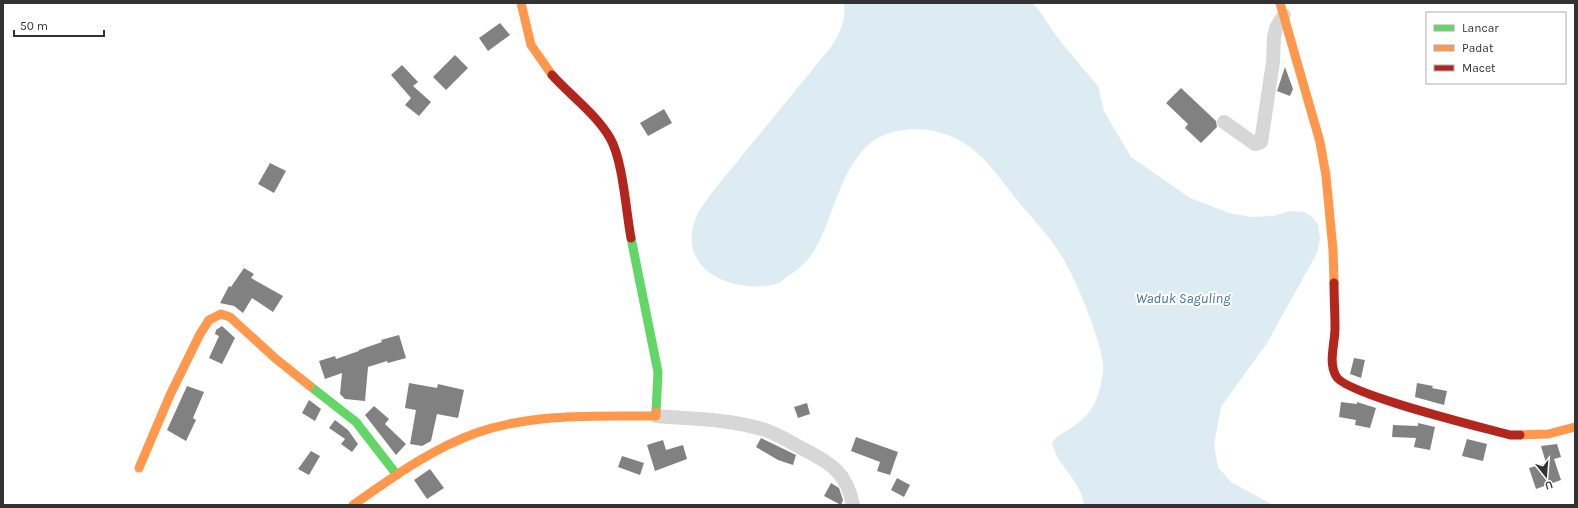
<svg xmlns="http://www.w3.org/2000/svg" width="1578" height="508" viewBox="0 0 1578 508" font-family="Karla,sans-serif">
	<rect width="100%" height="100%" fill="#fff"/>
	<path fill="#ddebf3" d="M 844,3 L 1032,3 L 1038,9 L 1060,41 L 1098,86 L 1104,111 L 1131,157 L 1190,198 L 1229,213 L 1252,217 L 1273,216 L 1291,211 L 1304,212 L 1311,216 L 1318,224 L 1320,239 L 1317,253 L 1267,343 L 1221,407 L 1214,445 L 1218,467 L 1231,482 L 1273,505 L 1084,505 C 1080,478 1058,468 1052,443 C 1057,435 1063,433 1071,428 C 1093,414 1099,399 1103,372 C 1106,349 1076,281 1064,260 C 1051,238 1033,219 1017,200 C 1000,178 981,150 955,138 C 936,129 913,127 893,132 C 842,145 837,214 814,251 C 808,261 798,270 788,276 C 785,278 782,282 778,283 C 765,288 749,287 735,284 C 699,275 681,248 698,213 C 701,207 706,202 709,196 L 831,47 C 840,32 846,21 844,3 Z"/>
	<g fill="#818181">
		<path d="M 500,23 L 510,35 L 488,51 L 479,38 Z"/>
		<path d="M 455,55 L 468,68 L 446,90 L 433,77 Z"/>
		<path d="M 402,65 L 418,82 L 413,86 L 431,102 L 419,116 L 405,105 L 411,98 L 391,75 Z"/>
		<path d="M 1285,67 L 1293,89 L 1290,96 L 1277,91 Z"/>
		<path d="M 1181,88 L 1216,121 L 1217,127 L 1201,143 L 1185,128 L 1188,124 L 1166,103 Z"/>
		<path d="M 664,109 L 672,123 L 648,136 L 640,123 Z"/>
		<path d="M 270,163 L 286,171 L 274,193 L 258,184 Z"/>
		<path d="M 244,268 L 254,274 L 251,278 L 283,296 L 273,312 L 252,298 L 243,313 L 234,306 L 220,303 L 229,286 L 231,287 Z"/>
		<path d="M 222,326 L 235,338 L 222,364 L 209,358 L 219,336 L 215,334 L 216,330 Z"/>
		<path d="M 399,335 L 406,358 L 388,363 L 387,361 L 368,367 L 365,401 L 345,399 L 340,394 L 342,373 L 325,379 L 319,361 L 335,356 L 336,359 L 359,351 L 359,350 L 382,342 L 381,340 Z"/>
		<path d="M 1354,358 L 1365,360 L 1361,378 L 1350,374 Z"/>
		<path d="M 409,383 L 437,388 L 438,384 L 464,390 L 458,418 L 437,414 L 431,441 L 422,446 L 410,444 L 416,410 L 405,408 Z"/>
		<path d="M 1417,383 L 1433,386 L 1432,388 L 1447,391 L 1444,405 L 1415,397 Z"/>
		<path d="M 187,386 L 204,392 L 193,418 L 196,420 L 186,441 L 167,430 Z"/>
		<path d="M 309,400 L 321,409 L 315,421 L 302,413 Z"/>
		<path d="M 1341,402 L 1357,404 L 1357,402 L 1376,408 L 1370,428 L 1355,425 L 1356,420 L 1339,417 Z"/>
		<path d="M 807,403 L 810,414 L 798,418 L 794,407 Z"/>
		<path d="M 374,406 L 389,419 L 385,424 L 406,444 L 396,455 L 365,415 Z"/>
		<path d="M 335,420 L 348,430 L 358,444 L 352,452 L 341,444 L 345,439 L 329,428 Z"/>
		<path d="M 1418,423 L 1435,427 L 1430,450 L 1414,447 L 1416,438 L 1392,437 L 1393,425 L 1418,426 Z"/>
		<path d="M 856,437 L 898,452 L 890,475 L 877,471 L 880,462 L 851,451 Z"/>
		<path d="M 761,438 L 796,455 L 793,465 L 778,460 L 756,447 Z"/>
		<path d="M 1467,439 L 1487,444 L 1483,461 L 1462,456 Z"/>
		<path d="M 663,440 L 666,450 L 683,445 L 687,459 L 655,471 L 647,445 Z"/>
		<path d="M 1557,444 L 1561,457 L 1554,459 L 1561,480 L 1536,489 L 1529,468 L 1546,463 L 1541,446 Z"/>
		<path d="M 311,451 L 320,456 L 309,475 L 298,469 Z"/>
		<path d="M 622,456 L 644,463 L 640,475 L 618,467 Z"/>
		<path d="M 430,469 L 444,488 L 427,499 L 414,480 Z"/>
		<path d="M 897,478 L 910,485 L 904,497 L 891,490 Z"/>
		<path d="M 831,483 L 839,488 L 843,500 L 841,505 L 824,496 Z"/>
	</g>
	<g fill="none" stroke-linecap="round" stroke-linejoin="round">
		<g stroke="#d7d7d7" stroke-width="14">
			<path d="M 1224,122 L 1255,144 L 1261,142 L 1273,62 L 1274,37 L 1276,28 L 1284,15"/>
			<path d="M 656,416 C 691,419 729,419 762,429 C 776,433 790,442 803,449 C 831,463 847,473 853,505"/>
		</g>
		<g stroke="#63d668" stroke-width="9">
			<path d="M 631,238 L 658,372 L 656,412"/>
			<path d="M 310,386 L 356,422 L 397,475"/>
		</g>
		<g stroke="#ff974d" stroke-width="9">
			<path d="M 521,3 L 531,45 L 552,75"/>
			<path d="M 1280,3 L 1320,142 L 1326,176 L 1333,250 L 1334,283"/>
			<path d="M 1520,435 L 1548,434 L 1575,427"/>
			<path d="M 139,468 L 170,395 L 200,334 L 209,320 L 221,314 L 230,317 L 276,359 L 310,386"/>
			<path d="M 353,505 C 392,478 431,449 476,433 C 533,413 596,416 656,416 L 656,412"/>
		</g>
		<g stroke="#b3261e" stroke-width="9">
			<path d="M 552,75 C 570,95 597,115 610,138 C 623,160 626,212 631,238"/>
			<path d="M 1334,283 C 1334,298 1335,313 1335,328 C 1335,344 1328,362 1336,376 C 1344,394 1485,428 1510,435 L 1520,435"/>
		</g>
	</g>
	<g text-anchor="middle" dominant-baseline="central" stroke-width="4" stroke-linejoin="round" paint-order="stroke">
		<g font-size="14" font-style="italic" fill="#3f7597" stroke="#fff">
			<text x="1183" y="298">Waduk Saguling</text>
		</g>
	</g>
	<rect width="1578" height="508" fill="none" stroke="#333333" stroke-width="8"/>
	<rect x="1426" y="12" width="140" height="72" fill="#ffffff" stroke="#adadad"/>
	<rect x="1434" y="25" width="20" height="6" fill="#63d668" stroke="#adadad"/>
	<text x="1462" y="32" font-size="12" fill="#333333">Lancar</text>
	<rect x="1434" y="45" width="20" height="6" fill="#ff974d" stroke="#adadad"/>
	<text x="1462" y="52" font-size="12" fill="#333333">Padat</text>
	<rect x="1434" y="65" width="20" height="6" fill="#b3261e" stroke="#adadad"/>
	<text x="1462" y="72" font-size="12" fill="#333333">Macet</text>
	<g transform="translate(1546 476) rotate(163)" stroke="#ffffff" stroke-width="3" paint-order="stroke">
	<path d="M0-3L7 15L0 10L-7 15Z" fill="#333333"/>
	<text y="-6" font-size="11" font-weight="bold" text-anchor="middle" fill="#333333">U</text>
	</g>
	<path d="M14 30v6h90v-6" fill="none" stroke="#333333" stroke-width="2"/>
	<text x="20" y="30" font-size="12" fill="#333333" stroke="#ffffff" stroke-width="3" paint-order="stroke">50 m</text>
</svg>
